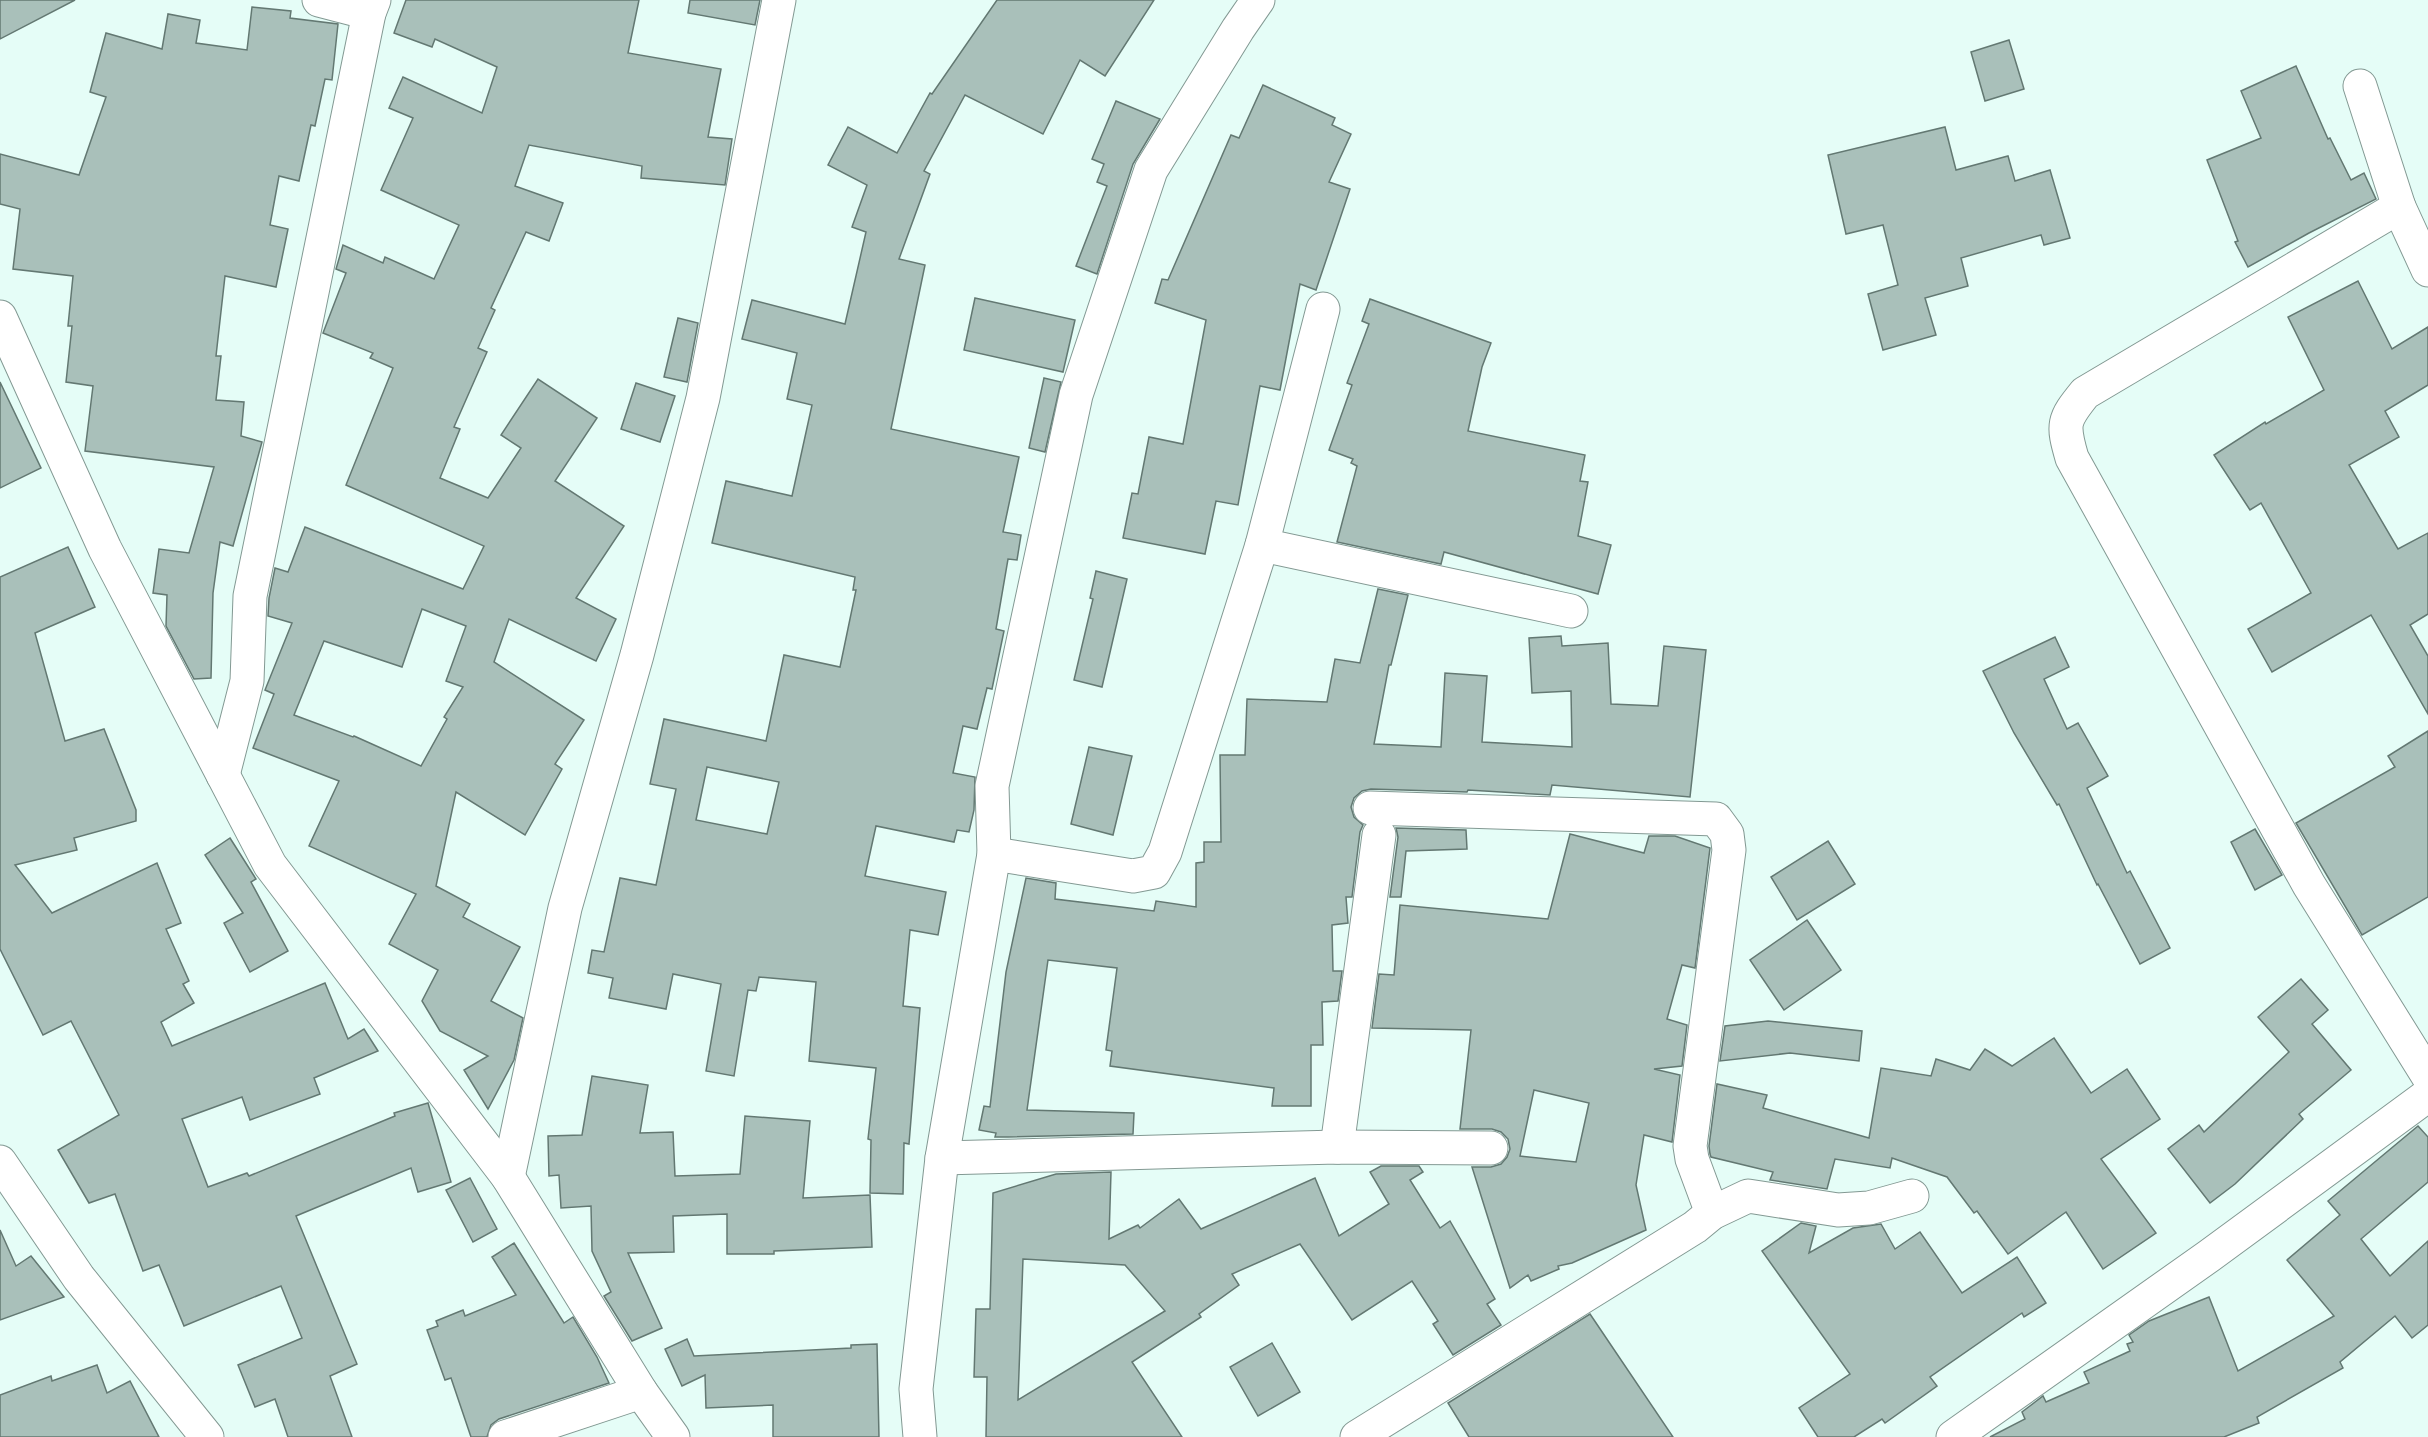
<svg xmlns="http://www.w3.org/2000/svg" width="2428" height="1437" viewBox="0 0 2428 1437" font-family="Montserrat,sans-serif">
	<rect width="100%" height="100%" fill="#e5fdf7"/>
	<g fill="#a9c0ba" stroke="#637872" stroke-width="1.5" fill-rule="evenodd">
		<path d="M 0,0 L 75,0 L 0,39 Z"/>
		<path d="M 406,0 L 639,0 L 628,53 L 721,69 L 708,137 L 732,139 L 725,185 L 641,178 L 642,166 L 529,145 L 515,186 L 563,203 L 549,241 L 526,232 L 491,308 L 495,310 L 478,348 L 487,352 L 454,427 L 460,429 L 440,478 L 488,498 L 521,448 L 501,435 L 538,379 L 597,418 L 555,481 L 624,526 L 576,598 L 616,619 L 596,661 L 509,619 L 494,662 L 584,720 L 555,764 L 562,769 L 525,835 L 456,792 L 436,886 L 470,904 L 463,917 L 520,947 L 491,1001 L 523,1018 L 514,1060 L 488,1109 L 464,1070 L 488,1056 L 440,1031 L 422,1001 L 438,970 L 389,944 L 416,894 L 309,846 L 339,781 L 253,748 L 274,694 L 265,690 L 292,623 L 268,616 L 269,598 L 275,568 L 288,572 L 305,527 L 463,589 L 484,546 L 346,485 L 393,368 L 370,358 L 373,353 L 323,333 L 346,273 L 336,269 L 343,245 L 383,263 L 385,257 L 434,279 L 459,225 L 381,190 L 413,118 L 389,108 L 403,77 L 482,113 L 497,67 L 435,39 L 432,47 L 394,33 ZM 422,609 L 466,626 L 446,681 L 463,687 L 444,717 L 447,719 L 421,766 L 354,736 L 353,737 L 294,715 L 324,641 L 402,667 Z"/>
		<path d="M 690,0 L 760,0 L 755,25 L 688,13 Z"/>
		<path d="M 997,0 L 1154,0 L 1105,76 L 1080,60 L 1043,134 L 965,95 L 924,171 L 930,174 L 899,259 L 925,265 L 891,429 L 1019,457 L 1003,532 L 1021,535 L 1017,560 L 1008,559 L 996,629 L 1004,631 L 992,689 L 987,688 L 977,729 L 963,726 L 953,773 L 975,777 L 974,810 L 969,832 L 957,830 L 954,842 L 876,826 L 865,876 L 946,892 L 938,935 L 910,930 L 903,1006 L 920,1008 L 909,1144 L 904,1143 L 903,1194 L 870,1193 L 871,1140 L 868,1139 L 876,1068 L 809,1061 L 816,982 L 759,977 L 756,991 L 748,990 L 734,1076 L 706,1071 L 721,984 L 673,974 L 666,1009 L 609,998 L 613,978 L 588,973 L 592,950 L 604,952 L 620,878 L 656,885 L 676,789 L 650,784 L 664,719 L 766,741 L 784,655 L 840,667 L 856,590 L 853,590 L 855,577 L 712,543 L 726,481 L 792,496 L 812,405 L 787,399 L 797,353 L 742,339 L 752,300 L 845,324 L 866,232 L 852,227 L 867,185 L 828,165 L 848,127 L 897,153 L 930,93 L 932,94 ZM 707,767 L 779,782 L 767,834 L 696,820 Z"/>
		<path d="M 252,7 L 291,11 L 290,18 L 338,24 L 332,80 L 325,79 L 315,126 L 311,125 L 299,181 L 279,176 L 270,225 L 288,229 L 276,287 L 225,276 L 216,356 L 221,356 L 216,400 L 244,402 L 241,436 L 262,442 L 233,546 L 220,542 L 213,593 L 211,678 L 194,679 L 166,626 L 167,595 L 153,593 L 159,549 L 189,553 L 214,467 L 85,451 L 93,386 L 66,382 L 72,326 L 68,326 L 73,276 L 13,269 L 20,209 L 0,204 L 0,154 L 79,175 L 106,97 L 90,92 L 106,33 L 162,49 L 168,14 L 200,20 L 196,43 L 247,50 Z"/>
		<path d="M 2009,40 L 2024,89 L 1985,101 L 1971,52 Z"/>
		<path d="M 2296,66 L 2328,139 L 2330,138 L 2351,180 L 2364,173 L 2376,199 L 2309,233 L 2248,267 L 2235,242 L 2238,241 L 2207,160 L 2261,138 L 2241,91 Z"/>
		<path d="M 1263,85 L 1335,118 L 1332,125 L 1351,134 L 1329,182 L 1350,189 L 1316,290 L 1300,284 L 1280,390 L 1260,386 L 1238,505 L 1216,501 L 1205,554 L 1123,538 L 1132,493 L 1138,494 L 1149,437 L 1183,444 L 1206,320 L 1155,303 L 1162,279 L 1168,280 L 1231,135 L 1239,138 Z"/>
		<path d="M 1116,101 L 1160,119 L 1133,164 L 1097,274 L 1076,266 L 1107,186 L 1097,182 L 1104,164 L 1092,159 Z"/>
		<path d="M 1945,127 L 1956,170 L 2008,156 L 2015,181 L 2050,170 L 2070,238 L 2044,245 L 2041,235 L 1961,258 L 1968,286 L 1925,298 L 1936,335 L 1883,350 L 1868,294 L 1898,285 L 1883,225 L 1846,234 L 1828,155 Z"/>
		<path d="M 2358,281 L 2392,349 L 2428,327 L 2428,385 L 2385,411 L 2399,437 L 2349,465 L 2398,549 L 2428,533 L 2428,614 L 2410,625 L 2428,656 L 2428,714 L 2371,615 L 2272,672 L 2248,629 L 2311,593 L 2261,503 L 2250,510 L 2214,455 L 2265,422 L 2266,424 L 2324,390 L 2288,317 Z"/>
		<path d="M 975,298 L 1075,320 L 1063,372 L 964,350 Z"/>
		<path d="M 1370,299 L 1491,343 L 1482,367 L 1468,431 L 1585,455 L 1580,481 L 1588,482 L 1578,536 L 1611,545 L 1598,594 L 1444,552 L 1441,564 L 1337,542 L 1357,466 L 1351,463 L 1353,459 L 1329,450 L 1352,385 L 1347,383 L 1369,324 L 1362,321 Z"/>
		<path d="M 678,318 L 698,323 L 687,382 L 664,377 Z"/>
		<path d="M 1044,378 L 1061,382 L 1045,452 L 1029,448 Z"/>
		<path d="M 0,382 L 41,468 L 0,488 Z"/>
		<path d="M 636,383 L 675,396 L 660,442 L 621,429 Z"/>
		<path d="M 68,547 L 95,607 L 35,633 L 65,741 L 104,729 L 136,810 L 136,821 L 74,838 L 77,850 L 15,865 L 52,913 L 157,863 L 181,923 L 166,929 L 189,981 L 183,984 L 194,1003 L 161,1022 L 172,1046 L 325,983 L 348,1039 L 364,1029 L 378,1051 L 314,1078 L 320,1094 L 250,1120 L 242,1097 L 182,1119 L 208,1187 L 247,1173 L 249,1176 L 395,1116 L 394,1113 L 428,1103 L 451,1182 L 418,1192 L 411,1168 L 296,1216 L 357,1364 L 330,1376 L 352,1437 L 288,1437 L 275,1399 L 255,1407 L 238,1365 L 302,1338 L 281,1286 L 184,1326 L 159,1265 L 143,1271 L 115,1194 L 89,1203 L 58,1150 L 119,1115 L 71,1021 L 43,1035 L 0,949 L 0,577 Z"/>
		<path d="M 1096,571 L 1127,579 L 1102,687 L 1074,680 L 1093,599 L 1090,598 Z"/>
		<path d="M 1378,589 L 1408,595 L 1391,665 L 1389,665 L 1374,744 L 1441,747 L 1445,673 L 1487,676 L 1482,742 L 1572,747 L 1571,691 L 1532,693 L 1529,638 L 1561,636 L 1562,646 L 1608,643 L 1611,704 L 1658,706 L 1664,646 L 1706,650 L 1690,797 L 1552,785 L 1550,795 L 1468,790 L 1467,792 L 1371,789 L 1362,791 L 1354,798 L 1351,807 L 1354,817 L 1363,825 L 1360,832 L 1352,897 L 1346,897 L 1348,923 L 1332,925 L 1333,971 L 1342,971 L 1338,1001 L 1322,1002 L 1323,1045 L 1311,1045 L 1311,1106 L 1272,1106 L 1274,1088 L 1110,1066 L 1112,1051 L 1106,1050 L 1117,968 L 1048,960 L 1027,1110 L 1134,1113 L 1133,1134 L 1008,1137 L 995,1137 L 996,1133 L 979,1130 L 984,1106 L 990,1107 L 1006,972 L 1026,878 L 1056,883 L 1055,899 L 1154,911 L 1156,901 L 1196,907 L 1196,863 L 1204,862 L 1204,842 L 1221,842 L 1220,755 L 1245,755 L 1247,699 L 1327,702 L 1335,659 L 1360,663 Z"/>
		<path d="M 2055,637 L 2069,667 L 2044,679 L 2067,729 L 2078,723 L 2108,776 L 2087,788 L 2127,873 L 2130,871 L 2170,948 L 2140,964 L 2098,884 L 2097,885 L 2059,804 L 2057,805 L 2014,733 L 1983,671 Z"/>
		<path d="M 2428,731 L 2428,897 L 2362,935 L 2296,823 L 2395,767 L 2388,756 Z"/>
		<path d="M 1089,747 L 1132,756 L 1113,835 L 1071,824 Z"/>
		<path d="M 1396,828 L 1466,830 L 1467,849 L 1406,851 L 1401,897 L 1390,897 L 1398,837 Z"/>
		<path d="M 2255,829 L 2282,875 L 2255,890 L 2231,842 Z"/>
		<path d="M 1570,834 L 1644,853 L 1649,836 L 1675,836 L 1710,848 L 1695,968 L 1682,965 L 1667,1019 L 1687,1025 L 1682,1066 L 1654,1069 L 1680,1075 L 1672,1142 L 1644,1135 L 1636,1185 L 1646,1230 L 1572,1263 L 1558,1266 L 1559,1269 L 1531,1281 L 1528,1275 L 1510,1288 L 1472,1167 L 1491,1167 L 1501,1164 L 1507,1157 L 1510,1149 L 1508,1139 L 1501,1132 L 1492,1129 L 1460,1129 L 1471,1030 L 1372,1028 L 1379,974 L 1394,975 L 1400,905 L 1548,919 ZM 1534,1090 L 1589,1103 L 1576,1162 L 1520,1156 Z"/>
		<path d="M 230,838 L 256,879 L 251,882 L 288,951 L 250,972 L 224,923 L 243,913 L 205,855 Z"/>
		<path d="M 1828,841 L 1855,884 L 1797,920 L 1771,877 Z"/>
		<path d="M 1807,920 L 1841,970 L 1784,1010 L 1750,960 Z"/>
		<path d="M 2301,979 L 2328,1010 L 2312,1024 L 2351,1070 L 2299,1114 L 2303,1119 L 2235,1184 L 2210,1203 L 2168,1149 L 2199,1125 L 2204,1132 L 2289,1052 L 2258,1017 Z"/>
		<path d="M 1768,1021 L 1862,1031 L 1859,1061 L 1790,1053 L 1720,1061 L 1725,1026 Z"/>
		<path d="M 2054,1038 L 2091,1093 L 2127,1069 L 2160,1119 L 2101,1159 L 2156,1233 L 2103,1269 L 2066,1212 L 2008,1254 L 1977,1211 L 1974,1213 L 1947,1177 L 1892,1158 L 1890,1168 L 1835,1159 L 1827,1189 L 1770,1180 L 1773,1172 L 1711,1157 L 1710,1154 L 1709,1146 L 1717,1084 L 1767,1095 L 1763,1108 L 1869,1138 L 1881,1068 L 1931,1076 L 1936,1059 L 1970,1070 L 1985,1049 L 2012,1066 Z"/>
		<path d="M 592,1076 L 648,1085 L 640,1133 L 673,1132 L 675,1176 L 740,1174 L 745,1116 L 810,1121 L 803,1198 L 870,1195 L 872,1247 L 774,1251 L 774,1254 L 727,1254 L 727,1214 L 673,1216 L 674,1252 L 628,1253 L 662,1328 L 632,1341 L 604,1296 L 611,1292 L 592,1251 L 591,1206 L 561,1208 L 559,1175 L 549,1176 L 548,1136 L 582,1135 Z"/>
		<path d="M 2418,1126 L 2428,1137 L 2428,1182 L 2361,1239 L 2390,1276 L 2428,1241 L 2428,1325 L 2412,1338 L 2395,1316 L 2340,1362 L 2343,1368 L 2257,1417 L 2259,1423 L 2224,1437 L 1990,1437 L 2025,1419 L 2022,1412 L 2043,1396 L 2046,1402 L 2089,1383 L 2084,1372 L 2130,1351 L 2127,1344 L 2133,1342 L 2129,1335 L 2149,1321 L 2209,1297 L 2238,1371 L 2334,1316 L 2287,1260 L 2340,1215 L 2328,1201 Z"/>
		<path d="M 1381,1166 L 1419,1166 L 1423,1172 L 1410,1180 L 1440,1228 L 1450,1221 L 1495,1299 L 1487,1304 L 1501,1325 L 1453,1355 L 1433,1324 L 1438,1321 L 1412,1281 L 1352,1320 L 1300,1244 L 1232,1274 L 1239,1285 L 1199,1314 L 1201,1317 L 1132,1362 L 1182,1437 L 986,1437 L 987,1377 L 974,1377 L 976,1309 L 990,1309 L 993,1193 L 1056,1174 L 1111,1172 L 1109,1239 L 1138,1225 L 1140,1228 L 1179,1199 L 1201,1229 L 1315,1178 L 1339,1236 L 1389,1204 L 1370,1172 ZM 1023,1259 L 1125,1265 L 1165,1311 L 1018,1400 Z"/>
		<path d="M 470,1178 L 497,1229 L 473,1242 L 446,1190 Z"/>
		<path d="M 1801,1223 L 1816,1226 L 1809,1253 L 1853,1228 L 1881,1224 L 1895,1249 L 1920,1232 L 1962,1293 L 2017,1257 L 2046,1303 L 2024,1317 L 2022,1313 L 1930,1377 L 1937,1386 L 1885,1423 L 1882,1419 L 1854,1437 L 1818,1437 L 1799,1408 L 1850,1374 L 1762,1251 Z"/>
		<path d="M 0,1230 L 16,1266 L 31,1256 L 64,1297 L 0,1320 Z"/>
		<path d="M 514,1243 L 564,1323 L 573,1317 L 597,1357 L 609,1383 L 499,1419 L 491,1425 L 487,1437 L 471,1437 L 451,1378 L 445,1380 L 427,1330 L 438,1326 L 436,1321 L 463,1310 L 465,1316 L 516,1295 L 492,1257 Z"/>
		<path d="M 1590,1314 L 1673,1437 L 1469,1437 L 1448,1403 Z"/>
		<path d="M 687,1339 L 694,1356 L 851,1348 L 851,1345 L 877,1344 L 879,1437 L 773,1437 L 773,1405 L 706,1408 L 705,1375 L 682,1386 L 665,1349 Z"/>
		<path d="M 1272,1343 L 1300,1392 L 1258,1416 L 1230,1367 Z"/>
		<path d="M 97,1365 L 107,1393 L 130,1381 L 159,1437 L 0,1437 L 0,1395 L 51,1376 L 52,1381 Z"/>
	</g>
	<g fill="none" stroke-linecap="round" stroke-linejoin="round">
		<g stroke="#839993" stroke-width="35">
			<g id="street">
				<path d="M 319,0 L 369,13"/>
				<path d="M 2360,86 L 2399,207 L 2428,270"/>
				<path d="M 2399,207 L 2085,393 C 2063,420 2062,424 2072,458 L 2309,885 L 2428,1076"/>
				<path d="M 0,317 L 105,549 L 270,865 L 508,1177 L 641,1392 L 673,1437"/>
				<path d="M 1262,545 L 1571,611"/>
				<path d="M 223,775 L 247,681 L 250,596 L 369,13 L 374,0"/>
				<path d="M 1370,808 L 1716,819 L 1727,834 L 1729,850 L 1690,1146 L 1692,1159 L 1712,1213"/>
				<path d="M 994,854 L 1133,876 L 1154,872 L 1165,852 L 1262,545 L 1323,309"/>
				<path d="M 1337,1147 L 1379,835"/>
				<path d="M 942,1158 L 1337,1147 L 1491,1148"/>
				<path d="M 0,1162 L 79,1278 L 207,1437"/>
				<path d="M 508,1177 L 565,908 L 637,655 L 703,398 L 779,0"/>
				<path d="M 505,1437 L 641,1392"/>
				<path d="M 920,1437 L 916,1389 L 942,1158 L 994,854 L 992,786 L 1076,395 L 1151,170 L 1238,29 L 1258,0"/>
				<path d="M 1357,1437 L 1658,1250 L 1695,1227 L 1712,1213 L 1748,1196 L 1838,1210 L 1869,1208 L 1912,1196"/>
				<path d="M 1953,1437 L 2209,1256 L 2428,1095"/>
			</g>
		</g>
		<use href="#street" stroke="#fff" stroke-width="33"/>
	</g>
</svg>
